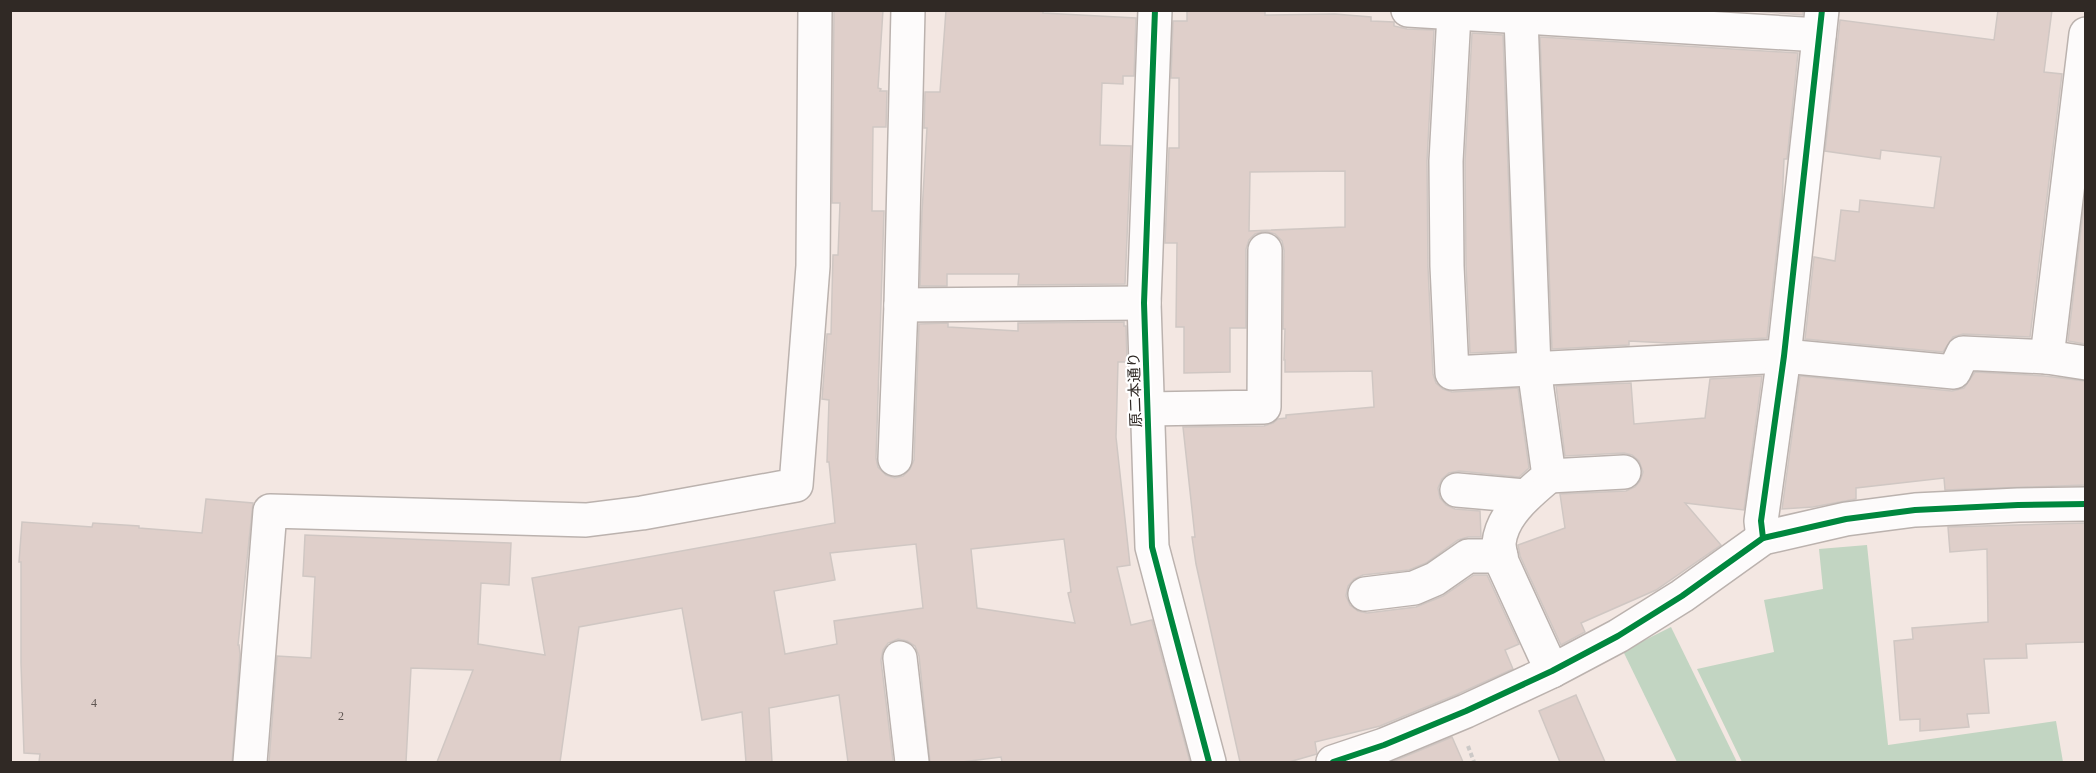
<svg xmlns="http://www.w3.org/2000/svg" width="2096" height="773" viewBox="0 0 2096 773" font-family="'Times New Roman','Noto Sans JP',serif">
	<rect width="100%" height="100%" fill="#f3e7e2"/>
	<g fill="#c2d5c2">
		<path d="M 1867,545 L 1888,745 L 2056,721 L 2063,762 L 1742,762 L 1697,669 L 1774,652 L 1764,600 L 1823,589 L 1819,549 Z"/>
		<path d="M 1671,627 L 1737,762 L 1677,762 L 1623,651 Z"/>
	</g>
	<g fill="#dfcfca" stroke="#d0c7c3" stroke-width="1.5" fill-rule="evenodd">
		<path d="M 834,10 L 883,10 L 878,88 L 881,89 L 880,91 L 887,91 L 886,127 L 873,127 L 872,211 L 884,211 L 876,458 L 878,467 L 886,475 L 895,478 L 903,476 L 910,469 L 914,460 L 919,324 L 948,323 L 948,327 L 1018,331 L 1018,323 L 1124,322 L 1124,326 L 1126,326 L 1127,362 L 1118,362 L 1116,437 L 1130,565 L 1117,567 L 1131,625 L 1152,620 L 1190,762 L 1002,762 L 1001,757 L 962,762 L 930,762 L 919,656 L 915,646 L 907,641 L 898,639 L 888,643 L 883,650 L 881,660 L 893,761 L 848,762 L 839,695 L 769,708 L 772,762 L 746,762 L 742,712 L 702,720 L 682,608 L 579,627 L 560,762 L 437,762 L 473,670 L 411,668 L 406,762 L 269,762 L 277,656 L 311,658 L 315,577 L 303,576 L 305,535 L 511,543 L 509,585 L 481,583 L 478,644 L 545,655 L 532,578 L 835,523 L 829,462 L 827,462 L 829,400 L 822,399 L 827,334 L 831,334 L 833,255 L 838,255 L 840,203 L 832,203 ZM 1064,539 L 1071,592 L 1068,593 L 1075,623 L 977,608 L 971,549 ZM 916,544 L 923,608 L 834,621 L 837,644 L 785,654 L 774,591 L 835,580 L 830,553 Z"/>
		<path d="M 946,10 L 1043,10 L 1043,13 L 1136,18 L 1134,76 L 1123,76 L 1123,84 L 1102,83 L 1100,145 L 1131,146 L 1125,284 L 1018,285 L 1019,274 L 947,274 L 947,286 L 920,286 L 922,212 L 927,128 L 924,128 L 925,92 L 940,92 Z"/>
		<path d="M 1187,10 L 1265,10 L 1265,15 L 1335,14 L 1371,17 L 1371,21 L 1394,22 L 1394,26 L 1407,29 L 1434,30 L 1427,161 L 1428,267 L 1433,374 L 1436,383 L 1443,389 L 1452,392 L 1518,388 L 1529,468 L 1519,477 L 1459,471 L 1449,473 L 1442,479 L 1438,488 L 1440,498 L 1446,505 L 1455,509 L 1480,511 L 1481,537 L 1468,537 L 1458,540 L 1426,563 L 1409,570 L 1363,575 L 1354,579 L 1348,586 L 1346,596 L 1350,605 L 1358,611 L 1367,613 L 1416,607 L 1443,596 L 1474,575 L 1487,575 L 1519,644 L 1505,650 L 1513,669 L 1458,694 L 1380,726 L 1315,742 L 1317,754 L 1289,762 L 1240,762 L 1196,564 L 1192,537 L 1195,537 L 1183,427 L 1264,426 L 1273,423 L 1278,419 L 1286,418 L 1286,415 L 1374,407 L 1372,371 L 1285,372 L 1285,360 L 1284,360 L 1285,329 L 1283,329 L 1284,250 L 1282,241 L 1275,234 L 1265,231 L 1255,234 L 1249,240 L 1246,249 L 1246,328 L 1230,328 L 1230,372 L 1184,373 L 1184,327 L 1176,327 L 1177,243 L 1165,243 L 1169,148 L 1179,148 L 1179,78 L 1171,78 L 1173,21 L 1187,21 ZM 1345,171 L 1345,227 L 1249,231 L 1250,172 Z"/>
		<path d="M 1742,10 L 1803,10 L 1803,15 Z"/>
		<path d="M 1998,10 L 2052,10 L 2044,72 L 2062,74 L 2030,337 L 1963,334 L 1953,337 L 1943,352 L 1805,339 L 1814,257 L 1835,261 L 1841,210 L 1859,212 L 1860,200 L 1934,208 L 1941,157 L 1881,150 L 1880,159 L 1825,151 L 1840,20 L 1994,40 Z"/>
		<path d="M 1472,33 L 1503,35 L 1515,351 L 1470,353 L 1466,265 L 1465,161 Z"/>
		<path d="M 1540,37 L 1798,53 L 1787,159 L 1784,159 L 1782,204 L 1767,338 L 1668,343 L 1629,341 L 1629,345 L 1552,349 Z"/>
		<path d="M 2085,195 L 2085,344 L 2068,341 Z"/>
		<path d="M 1975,372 L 2045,376 L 2085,381 L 2085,485 L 1945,490 L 1944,478 L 1856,488 L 1856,499 L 1813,507 L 1782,509 L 1800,376 L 1952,391 L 1964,388 Z"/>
		<path d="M 1762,376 L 1744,510 L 1685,503 L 1721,545 L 1656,590 L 1581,623 L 1585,632 L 1561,645 L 1520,556 L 1518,545 L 1565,528 L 1560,494 L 1626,491 L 1635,487 L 1640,481 L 1643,472 L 1639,461 L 1632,455 L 1624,453 L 1565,456 L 1556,386 L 1631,383 L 1634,424 L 1705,418 L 1710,379 Z"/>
		<path d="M 206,499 L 253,503 L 238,645 L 239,645 L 240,654 L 232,762 L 39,762 L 40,754 L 24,753 L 21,663 L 21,562 L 19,562 L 22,522 L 92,527 L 93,523 L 139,526 L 139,528 L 202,533 Z"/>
		<path d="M 2085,523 L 2085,642 L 2026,644 L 2027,658 L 1984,659 L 1989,713 L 1967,714 L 1969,727 L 1920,731 L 1920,719 L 1900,720 L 1894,641 L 1913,639 L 1912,628 L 1988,622 L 1987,549 L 1950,552 L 1948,527 Z"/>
		<path d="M 1576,695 L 1605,762 L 1560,762 L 1539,711 Z"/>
		<path d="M 1452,737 L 1463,762 L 1395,762 L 1394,761 Z"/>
	</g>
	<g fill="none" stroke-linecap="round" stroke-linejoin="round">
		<g stroke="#bbb2ae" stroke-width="36">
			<g id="minor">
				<path d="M 1155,10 L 1144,303 L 1152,547 L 1209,762"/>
				<path d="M 1408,10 L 1819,35"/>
				<path d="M 1454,14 L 1446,161 L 1447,266 L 1452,373 L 1784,356 L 1954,372 L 1963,353 L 2047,357 L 2086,363"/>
				<path d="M 1521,18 L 1534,368 L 1549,476 C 1529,493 1502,514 1499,543 C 1499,549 1501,556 1502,562 L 1552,671"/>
				<path d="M 901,305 L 1144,303"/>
				<path d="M 2047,357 L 2086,34"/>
				<path d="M 1147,409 L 1264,407 L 1265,250"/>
				<path d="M 895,459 L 901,305 L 908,10"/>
				<path d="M 1549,476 L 1624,472"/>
				<path d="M 1457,490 L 1525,496"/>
				<path d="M 1763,538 L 1761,521 L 1784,356 L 1822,10"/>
				<path d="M 1365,594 L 1414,588 L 1435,579 L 1468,556 L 1501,556"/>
				<path d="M 900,658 L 912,762"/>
				<path d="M 250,762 L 270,511 L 586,520 L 642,513 L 796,485 L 813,266 L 815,10"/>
				<path d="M 1333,762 L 1384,745 L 1466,711 L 1552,671 L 1618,636 L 1682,596 L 1763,538 L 1846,519 L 1915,510 L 2018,505 L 2086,504"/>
			</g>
		</g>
		<path stroke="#ccc9c7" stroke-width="4" stroke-dasharray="4.5 3" stroke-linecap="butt" d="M 1468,746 L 1474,762"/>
		<use href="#minor" stroke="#fdfbfb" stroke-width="33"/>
		<g stroke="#fff" stroke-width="10">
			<g id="cycleway">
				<path d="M 1155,10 L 1144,303 L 1152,547 L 1209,762"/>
				<path d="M 1763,538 L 1761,521 L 1784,356 L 1822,10"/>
				<path d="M 1333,762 L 1384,745 L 1466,711 L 1552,671 L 1618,636 L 1682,596 L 1763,538 L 1846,519 L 1915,510 L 2018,505 L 2086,504"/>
			</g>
		</g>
		<use href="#cycleway" stroke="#00873e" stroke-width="6"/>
	</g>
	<g text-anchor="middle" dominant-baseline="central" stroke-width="4.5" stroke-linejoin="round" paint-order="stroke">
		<g font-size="12" fill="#5e5551">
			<text x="94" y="703">4</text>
			<text x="341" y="716">2</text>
		</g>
		<g font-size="15" fill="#302925" stroke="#fff">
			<text transform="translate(1135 390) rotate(-92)">原二本通り</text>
		</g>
	</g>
	<rect width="2096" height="773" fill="none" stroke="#302925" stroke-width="24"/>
</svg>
